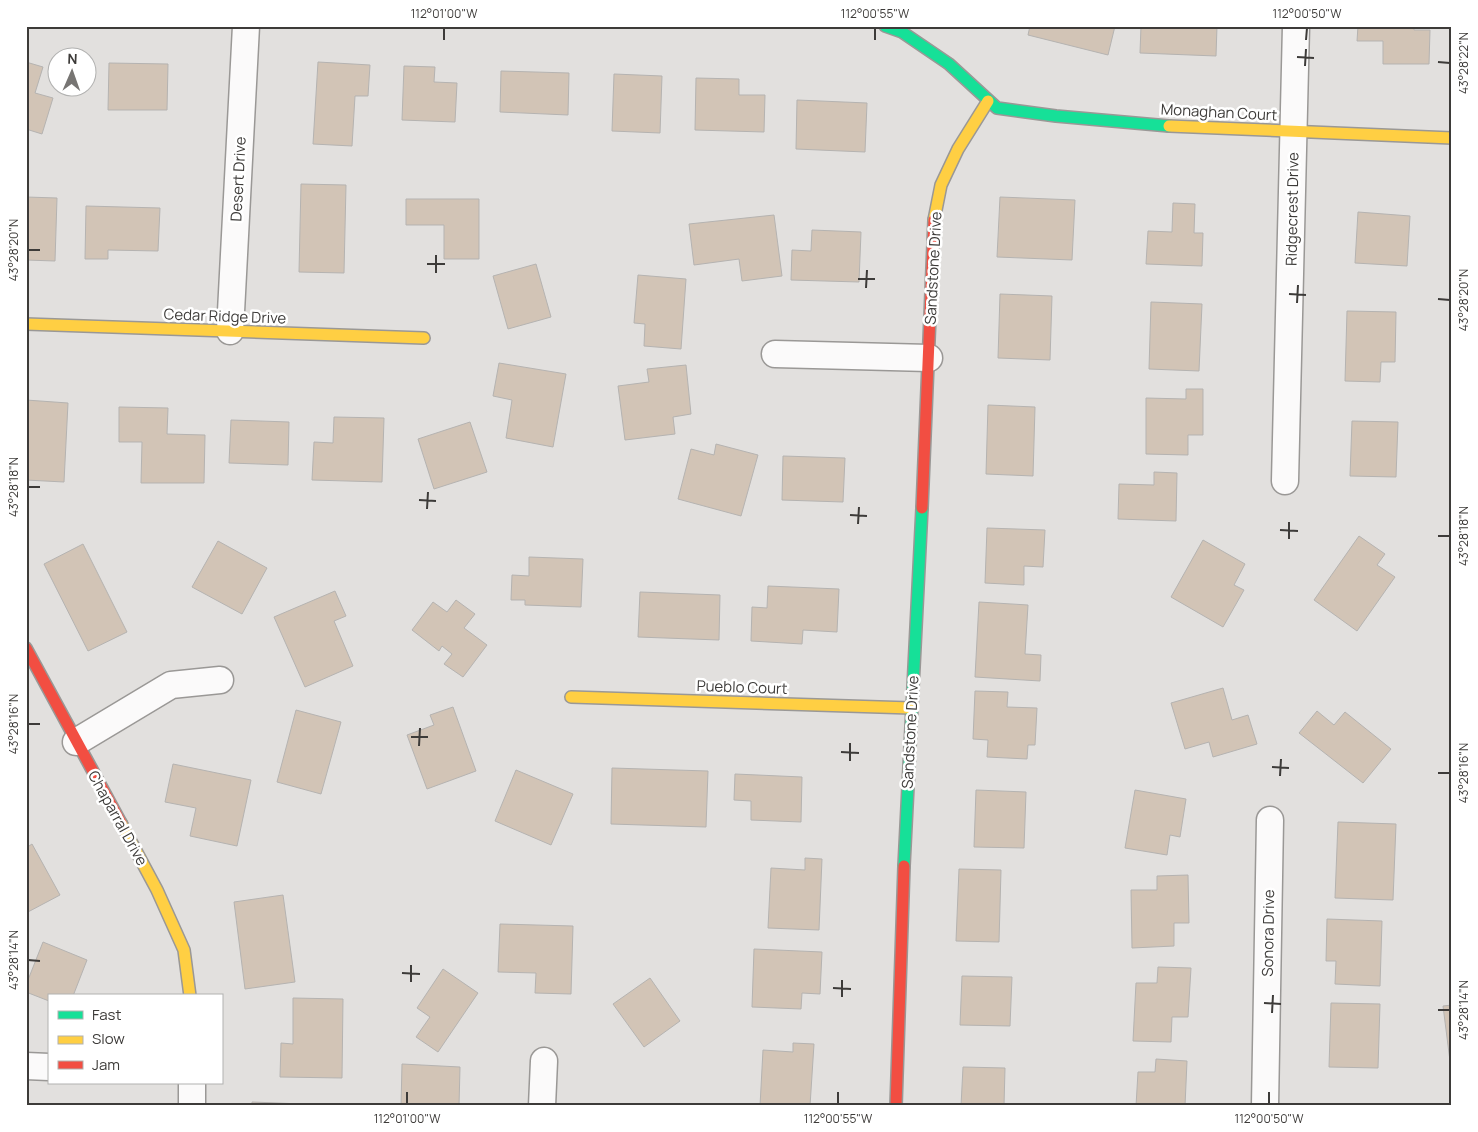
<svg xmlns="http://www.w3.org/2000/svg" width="1478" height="1132" viewBox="0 0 1478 1132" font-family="Manrope,sans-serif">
	<rect width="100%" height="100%" fill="#e2e0de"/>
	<g fill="#d2c4b6" stroke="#b5b3b1">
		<path d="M 1030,26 L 1115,26 L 1108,55 L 1028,35 Z"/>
		<path d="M 1141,26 L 1217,26 L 1216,56 L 1140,53 Z"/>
		<path d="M 1358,26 L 1414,26 L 1414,30 L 1430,30 L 1429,64 L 1383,64 L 1383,41 L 1357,41 Z"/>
		<path d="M 26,62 L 43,67 L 35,93 L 53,98 L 42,134 L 26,129 Z"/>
		<path d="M 318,62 L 370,65 L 368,96 L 355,96 L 352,146 L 313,144 Z"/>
		<path d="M 109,63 L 168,64 L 167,110 L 108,110 Z"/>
		<path d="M 404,66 L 435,67 L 434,82 L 457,83 L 455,122 L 402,120 Z"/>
		<path d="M 501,71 L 569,73 L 568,115 L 500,112 Z"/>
		<path d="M 614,74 L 662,76 L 660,133 L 612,131 Z"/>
		<path d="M 696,78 L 739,79 L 739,95 L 765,95 L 764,132 L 695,130 Z"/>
		<path d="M 797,100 L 867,103 L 865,152 L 796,149 Z"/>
		<path d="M 301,184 L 346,185 L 344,273 L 299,272 Z"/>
		<path d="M 26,197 L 57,198 L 55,261 L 26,260 Z"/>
		<path d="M 1000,197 L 1075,200 L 1072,260 L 997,257 Z"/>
		<path d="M 406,199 L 479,199 L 479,259 L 444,259 L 444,225 L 406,225 Z"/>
		<path d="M 1173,203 L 1195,204 L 1194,233 L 1203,233 L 1202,266 L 1146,264 L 1148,231 L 1172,232 Z"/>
		<path d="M 86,206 L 160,208 L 158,251 L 108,250 L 108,259 L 85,259 Z"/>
		<path d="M 1358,212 L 1410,216 L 1407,266 L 1355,263 Z"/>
		<path d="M 774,215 L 782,276 L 742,281 L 739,259 L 694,265 L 689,224 Z"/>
		<path d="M 812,230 L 861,232 L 859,282 L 791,280 L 792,250 L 811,251 Z"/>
		<path d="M 536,264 L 551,317 L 508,329 L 493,276 Z"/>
		<path d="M 638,275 L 686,279 L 681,349 L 644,346 L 645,324 L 634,323 Z"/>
		<path d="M 1000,294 L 1052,296 L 1050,360 L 998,358 Z"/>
		<path d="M 1151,302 L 1202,304 L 1199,371 L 1149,369 Z"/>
		<path d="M 1347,311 L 1396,312 L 1395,362 L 1381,362 L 1380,382 L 1345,381 Z"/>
		<path d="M 499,363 L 566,374 L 553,447 L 506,438 L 512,400 L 493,396 Z"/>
		<path d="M 686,365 L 691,414 L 673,417 L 675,434 L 625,440 L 618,386 L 649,382 L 647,369 Z"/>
		<path d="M 1186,389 L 1203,389 L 1203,435 L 1188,435 L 1188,455 L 1146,454 L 1146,398 L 1186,399 Z"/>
		<path d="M 26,400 L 68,403 L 64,482 L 26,480 Z"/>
		<path d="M 988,405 L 1035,407 L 1033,476 L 986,474 Z"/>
		<path d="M 119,407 L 168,408 L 167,434 L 205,435 L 204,483 L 141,483 L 142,442 L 119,442 Z"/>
		<path d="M 334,417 L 384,418 L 382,482 L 312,480 L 314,442 L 333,443 Z"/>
		<path d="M 231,420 L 289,422 L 288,465 L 229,463 Z"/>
		<path d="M 1352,421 L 1398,422 L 1396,477 L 1350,476 Z"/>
		<path d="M 470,422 L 487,472 L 434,489 L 418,439 Z"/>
		<path d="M 716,444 L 758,455 L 741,516 L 678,499 L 691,449 L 714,455 Z"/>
		<path d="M 783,456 L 845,458 L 843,502 L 782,500 Z"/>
		<path d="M 1154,472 L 1177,473 L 1176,521 L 1118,519 L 1119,484 L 1154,485 Z"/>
		<path d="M 987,528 L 1045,530 L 1043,567 L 1024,566 L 1024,585 L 985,583 Z"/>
		<path d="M 1359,536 L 1385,554 L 1377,565 L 1395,577 L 1357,631 L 1314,600 Z"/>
		<path d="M 1203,540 L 1245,564 L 1234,585 L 1244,590 L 1223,627 L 1171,597 Z"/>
		<path d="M 218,541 L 267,568 L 242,614 L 192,587 Z"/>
		<path d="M 83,544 L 127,632 L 88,651 L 44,564 Z"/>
		<path d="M 529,557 L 583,559 L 581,607 L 525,605 L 525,600 L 511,600 L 512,575 L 529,576 Z"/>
		<path d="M 768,586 L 839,589 L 837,632 L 803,630 L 802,644 L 751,641 L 752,607 L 767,608 Z"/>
		<path d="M 335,591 L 346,616 L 334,621 L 353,666 L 305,687 L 274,617 Z"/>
		<path d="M 640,592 L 720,595 L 719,640 L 638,637 Z"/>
		<path d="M 456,600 L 475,614 L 464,628 L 487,645 L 463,677 L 444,664 L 452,654 L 442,646 L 439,651 L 412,630 L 433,602 L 447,612 Z"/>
		<path d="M 979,602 L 1028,605 L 1025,654 L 1041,655 L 1040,681 L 975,677 Z"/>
		<path d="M 1223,688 L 1232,720 L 1248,715 L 1257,744 L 1213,757 L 1209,742 L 1185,749 L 1171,703 Z"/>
		<path d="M 975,691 L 1008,692 L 1007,707 L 1037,708 L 1035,745 L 1028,745 L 1027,759 L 987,757 L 988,740 L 973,739 Z"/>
		<path d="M 453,707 L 476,771 L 427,789 L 407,735 L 434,725 L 430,715 Z"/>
		<path d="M 296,710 L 341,722 L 321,794 L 277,782 Z"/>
		<path d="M 1317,711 L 1334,725 L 1345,712 L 1391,749 L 1363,783 L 1299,733 Z"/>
		<path d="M 173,764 L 251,780 L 237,846 L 190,836 L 196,808 L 165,802 Z"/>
		<path d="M 612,768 L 708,771 L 706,827 L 611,824 Z"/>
		<path d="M 516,770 L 573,794 L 551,845 L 495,821 Z"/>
		<path d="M 735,774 L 802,777 L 801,822 L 751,820 L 751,801 L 734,800 Z"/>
		<path d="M 976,790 L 1026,792 L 1024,848 L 974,847 Z"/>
		<path d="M 1135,790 L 1186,799 L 1180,837 L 1170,835 L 1167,855 L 1125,848 Z"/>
		<path d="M 1338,822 L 1396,824 L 1393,900 L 1335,898 Z"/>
		<path d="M 32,844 L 60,895 L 26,913 L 26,848 Z"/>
		<path d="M 805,858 L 822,859 L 819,930 L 768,928 L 771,868 L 805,870 Z"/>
		<path d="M 959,869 L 1001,870 L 999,942 L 956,941 Z"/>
		<path d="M 1188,875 L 1189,923 L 1174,923 L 1174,946 L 1132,948 L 1131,890 L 1157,890 L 1157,876 Z"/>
		<path d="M 283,895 L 295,982 L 245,989 L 234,902 Z"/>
		<path d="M 1327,919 L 1382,921 L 1380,986 L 1335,984 L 1336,961 L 1326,961 Z"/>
		<path d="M 500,924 L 573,926 L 571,994 L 535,993 L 536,973 L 498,972 Z"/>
		<path d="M 43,942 L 87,960 L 73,996 L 49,996 L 49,1001 L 26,992 L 26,985 Z"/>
		<path d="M 754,949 L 822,952 L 820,994 L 802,993 L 801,1009 L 752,1007 Z"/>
		<path d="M 1158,967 L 1191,968 L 1188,1017 L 1172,1017 L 1171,1042 L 1133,1041 L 1136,983 L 1157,983 Z"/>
		<path d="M 443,969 L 478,993 L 438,1052 L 416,1037 L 430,1017 L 417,1008 Z"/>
		<path d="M 962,976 L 1012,977 L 1010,1026 L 960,1025 Z"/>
		<path d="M 650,978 L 680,1021 L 644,1047 L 613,1004 Z"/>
		<path d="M 293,998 L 343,999 L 342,1078 L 280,1077 L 281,1043 L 293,1044 Z"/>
		<path d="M 1331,1003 L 1380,1004 L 1378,1068 L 1329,1067 Z"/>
		<path d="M 1452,1005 L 1452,1061 L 1450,1061 L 1443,1006 Z"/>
		<path d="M 793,1043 L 814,1044 L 810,1106 L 760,1106 L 763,1050 L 793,1052 Z"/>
		<path d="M 1156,1059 L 1187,1061 L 1185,1106 L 1136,1106 L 1138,1072 L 1155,1072 Z"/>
		<path d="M 402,1064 L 460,1067 L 459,1106 L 401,1106 Z"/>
		<path d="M 963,1067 L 1005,1068 L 1004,1106 L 961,1106 Z"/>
		<path d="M 252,1102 L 302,1104 L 302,1106 L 252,1106 Z"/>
	</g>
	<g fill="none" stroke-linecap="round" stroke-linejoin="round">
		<g stroke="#9a9896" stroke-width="29">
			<g id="street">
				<path d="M 230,331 L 246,26"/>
				<path d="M 775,354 L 929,358"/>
				<path d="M 1285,481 L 1296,26"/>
				<path d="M 76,742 L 171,685 L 220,680"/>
				<path d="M 26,1066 L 49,1067"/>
				<path d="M 192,1106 L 192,1083"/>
				<path d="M 542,1106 L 544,1061"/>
				<path d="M 1265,1106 L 1270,820"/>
			</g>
		</g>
		<g stroke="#9a9896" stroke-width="14">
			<g id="fast">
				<path d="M 885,26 L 902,32 L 949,64 L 997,108 L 1056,116 L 1169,126"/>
				<path d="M 904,866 L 922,508"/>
			</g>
		</g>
		<g stroke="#9a9896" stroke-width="14">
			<g id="slow">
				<path d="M 1169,126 L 1452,138"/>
				<path d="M 934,220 L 941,185 L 958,149 L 988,101"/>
				<path d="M 26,324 L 424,338"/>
				<path d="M 571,697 L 911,708"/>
				<path d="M 121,823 L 157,890 L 184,950 L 190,996"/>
			</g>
		</g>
		<g stroke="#9a9896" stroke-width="14">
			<g id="jam">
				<path d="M 922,508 L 934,220"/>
				<path d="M 26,648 L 121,823"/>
				<path d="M 896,1106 L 904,866"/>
			</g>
		</g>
		<use href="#street" stroke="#fbfafa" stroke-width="26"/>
		<use href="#fast" stroke="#16e098" stroke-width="11"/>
		<use href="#slow" stroke="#ffcf43" stroke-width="11"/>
		<use href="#jam" stroke="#f24e42" stroke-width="11"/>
	</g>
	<path fill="none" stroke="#3d3b39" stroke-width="2" d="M 444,40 L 444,28M 875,40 L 875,28M 1306,40 L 1307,28M 1297,57 L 1314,58M 1438,62 L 1450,63M 1305,66 L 1306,49M 28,250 L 40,250M 427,264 L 445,264M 436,273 L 436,255M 858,279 L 875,279M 866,288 L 867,270M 1289,294 L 1306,295M 1438,299 L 1450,300M 1297,303 L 1298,285M 28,487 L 40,487M 419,500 L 436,501M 427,509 L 428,492M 850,515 L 867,516M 858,524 L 859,507M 1280,530 L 1298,531M 1438,536 L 1450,536M 1289,539 L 1289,522M 28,724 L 40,724M 411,737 L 428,737M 419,746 L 420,728M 841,752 L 859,753M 850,761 L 850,743M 1272,767 L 1289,768M 1438,773 L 1450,773M 1280,776 L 1281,759M 28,960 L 40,961M 402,973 L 420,974M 411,982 L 411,965M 833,988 L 851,989M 842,997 L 842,980M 1264,1003 L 1281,1004M 1438,1010 L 1450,1010M 1272,1013 L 1273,995M 407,1104 L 407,1092M 838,1104 L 838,1092M 1269,1104 L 1269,1092"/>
	<g text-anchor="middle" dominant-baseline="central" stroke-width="5" stroke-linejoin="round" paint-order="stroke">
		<g font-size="15" fill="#3d3b39" stroke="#fff">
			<text transform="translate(1219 112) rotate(3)">Monaghan Court</text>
			<text transform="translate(238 179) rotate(-87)">Desert Drive</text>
			<text transform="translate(1292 209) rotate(-89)">Ridgecrest Drive</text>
			<text transform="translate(933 268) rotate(-87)">Sandstone Drive</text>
			<text transform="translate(225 316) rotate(2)">Cedar Ridge Drive</text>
			<text transform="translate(742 687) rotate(2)">Pueblo Court</text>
			<text transform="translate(910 732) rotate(-87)">Sandstone Drive</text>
			<text transform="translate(118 818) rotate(61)">Chaparral Drive</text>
			<text transform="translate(1268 933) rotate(-89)">Sonora Drive</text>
		</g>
	</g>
	<rect width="1478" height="1132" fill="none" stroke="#ffffff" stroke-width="55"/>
	<rect x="48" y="994" width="175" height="90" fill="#ffffff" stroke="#b1b1b0"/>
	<rect x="58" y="1011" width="25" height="8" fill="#16e098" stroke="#b1b1b0"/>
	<text x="92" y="1020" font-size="15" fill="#3d3b39">Fast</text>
	<rect x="58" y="1036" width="25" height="8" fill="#ffcf43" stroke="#b1b1b0"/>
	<text x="92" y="1044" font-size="15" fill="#3d3b39">Slow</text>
	<rect x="58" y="1061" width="25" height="8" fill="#f24e42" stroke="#b1b1b0"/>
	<text x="92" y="1070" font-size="15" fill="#3d3b39">Jam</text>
	<g transform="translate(72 72) rotate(2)"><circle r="24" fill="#ffffff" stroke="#b1b1b0"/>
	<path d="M0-4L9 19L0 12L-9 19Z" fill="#777573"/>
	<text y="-8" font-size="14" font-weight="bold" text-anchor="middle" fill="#3d3b39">N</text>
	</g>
	<rect x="28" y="28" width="1422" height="1076" fill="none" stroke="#3d3b39" stroke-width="2"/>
	<g font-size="12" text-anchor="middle" fill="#3d3b39">
		<text x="444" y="18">112°01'00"W</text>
		<text x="875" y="18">112°00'55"W</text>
		<text x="1307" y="18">112°00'50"W</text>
		<text transform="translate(1464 63) rotate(-90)" y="4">43°28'22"N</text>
		<text transform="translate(14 250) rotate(-90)" y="4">43°28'20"N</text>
		<text transform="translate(1464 300) rotate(-90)" y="4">43°28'20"N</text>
		<text transform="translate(14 487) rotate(-90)" y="4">43°28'18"N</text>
		<text transform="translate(1464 536) rotate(-90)" y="4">43°28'18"N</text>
		<text transform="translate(14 724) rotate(-90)" y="4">43°28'16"N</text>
		<text transform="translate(1464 773) rotate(-90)" y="4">43°28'16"N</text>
		<text transform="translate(14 960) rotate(-90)" y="4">43°28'14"N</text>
		<text transform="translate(1464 1010) rotate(-90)" y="4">43°28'14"N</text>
		<text x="407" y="1123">112°01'00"W</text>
		<text x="838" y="1123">112°00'55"W</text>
		<text x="1269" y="1123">112°00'50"W</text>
	</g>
</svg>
